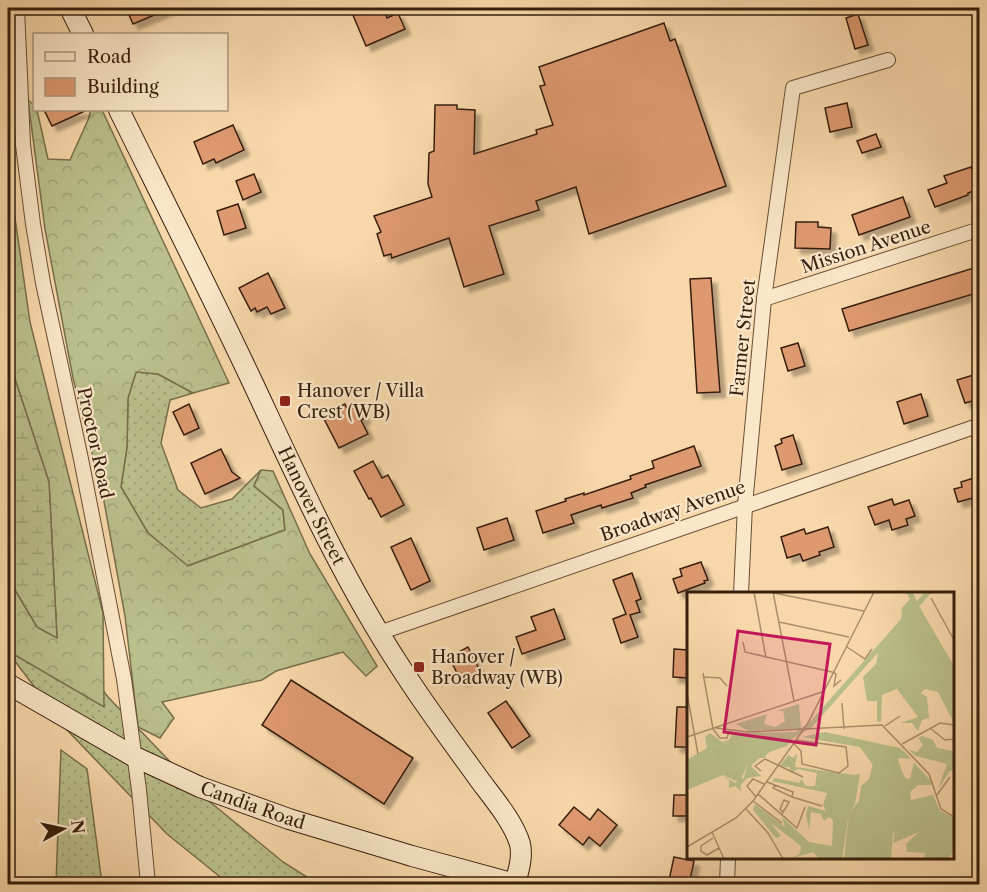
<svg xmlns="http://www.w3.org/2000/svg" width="987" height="892" viewBox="0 0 987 892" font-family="'Libre Caslon Text',serif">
	<defs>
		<pattern id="grass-dots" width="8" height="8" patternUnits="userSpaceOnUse" patternTransform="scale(1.5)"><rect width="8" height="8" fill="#babf8b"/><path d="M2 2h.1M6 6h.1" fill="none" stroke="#a0a477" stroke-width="1.8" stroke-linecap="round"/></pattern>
		<pattern id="forest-crowns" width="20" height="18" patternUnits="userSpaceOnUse" patternTransform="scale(1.5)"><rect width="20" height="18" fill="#babf8b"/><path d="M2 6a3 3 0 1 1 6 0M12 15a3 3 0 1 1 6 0" fill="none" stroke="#a0a477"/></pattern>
		<pattern id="wetland-marsh" width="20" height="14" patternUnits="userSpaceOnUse" patternTransform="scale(1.5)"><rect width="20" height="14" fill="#babf8b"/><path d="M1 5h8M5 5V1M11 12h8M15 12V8" fill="none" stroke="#a0a477"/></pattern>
		<filter id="shadow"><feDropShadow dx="5.5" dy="5.5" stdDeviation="1.5" flood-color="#0004"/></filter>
	</defs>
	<rect width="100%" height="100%" fill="#f8d8aa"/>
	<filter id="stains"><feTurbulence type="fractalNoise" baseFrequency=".00333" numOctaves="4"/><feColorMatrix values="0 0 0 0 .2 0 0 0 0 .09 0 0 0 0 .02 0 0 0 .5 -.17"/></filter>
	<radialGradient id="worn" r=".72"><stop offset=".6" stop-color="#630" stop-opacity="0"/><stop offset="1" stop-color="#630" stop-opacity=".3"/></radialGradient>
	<g fill="url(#grass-dots)" stroke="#786f4c" stroke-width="1.5">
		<path d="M 136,372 L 158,374 L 193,393 L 170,400 L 161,443 L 178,490 L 201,508 L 232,499 L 261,470 L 254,486 L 283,510 L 285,530 L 187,566 L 148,533 L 121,487 L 127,447 L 128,398 Z"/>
		<path d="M 8,572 L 60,634 L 108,697 L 204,797 L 283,862 L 318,884 L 229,884 L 167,834 L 67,730 L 8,652 Z"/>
		<path d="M 61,750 L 87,769 L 102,884 L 56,884 Z"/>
	</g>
	<g fill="url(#forest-crowns)" stroke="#786f4c" stroke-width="1.5">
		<path d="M 28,100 L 34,105 L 34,110 L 37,110 L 48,159 L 70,160 L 88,120 L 91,110 L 102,110 L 229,383 L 193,393 L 158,374 L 136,372 L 128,398 L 127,447 L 121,487 L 148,533 L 188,566 L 285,530 L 283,510 L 254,486 L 261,470 L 273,471 L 310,554 L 377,666 L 366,676 L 343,652 L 276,671 L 262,680 L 162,702 L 174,718 L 160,738 L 138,727 L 125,616 L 103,496 L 73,378 L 45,229 Z"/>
		<path d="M 8,137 L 11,190 L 30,322 L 103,613 L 104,707 L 8,651 L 8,578 L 37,627 L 57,638 L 49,482 L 8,358 Z"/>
	</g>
	<path fill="url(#wetland-marsh)" stroke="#786f4c" stroke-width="1.5" d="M 8,358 L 49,482 L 57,638 L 37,627 L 8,578 Z"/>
	<g fill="#dd9970" stroke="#371f0d" stroke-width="1.5" filter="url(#shadow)">
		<path d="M 126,8 L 171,8 L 133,24 Z"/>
		<path d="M 350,8 L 383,8 L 387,18 L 398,13 L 405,29 L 366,46 Z"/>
		<path d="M 858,14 L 868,45 L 855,49 L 846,18 Z"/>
		<path d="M 664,23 L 670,41 L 675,39 L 726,186 L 589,234 L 576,187 L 536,201 L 539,210 L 489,226 L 504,274 L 464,287 L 449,238 L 392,258 L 391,254 L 384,256 L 377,234 L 381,232 L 374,216 L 432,197 L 428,184 L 429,153 L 434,151 L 435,105 L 457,105 L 457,109 L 475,110 L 474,154 L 537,134 L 536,130 L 553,125 L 540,86 L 545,85 L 539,67 Z"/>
		<path d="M 847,103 L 852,127 L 830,132 L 825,108 Z"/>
		<path d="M 44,110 L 87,110 L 52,126 Z"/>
		<path d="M 233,125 L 244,150 L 216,163 L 214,159 L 203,164 L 194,142 Z"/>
		<path d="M 876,134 L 881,147 L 862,153 L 857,141 Z"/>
		<path d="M 971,167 L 979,189 L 968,193 L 968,195 L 935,207 L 928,190 L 947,183 L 944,176 Z"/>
		<path d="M 254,174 L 261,192 L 243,200 L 236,181 Z"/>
		<path d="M 903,197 L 910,217 L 859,235 L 852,215 Z"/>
		<path d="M 238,204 L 246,228 L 224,235 L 217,211 Z"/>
		<path d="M 796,222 L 818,222 L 818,227 L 831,228 L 830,249 L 795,248 Z"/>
		<path d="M 980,266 L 980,292 L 849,331 L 842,309 Z"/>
		<path d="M 268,273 L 285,308 L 271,314 L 267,307 L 257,312 L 255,308 L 251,311 L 239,288 Z"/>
		<path d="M 711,278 L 720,392 L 697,393 L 690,279 Z"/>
		<path d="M 798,343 L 805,366 L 788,371 L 781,348 Z"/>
		<path d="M 980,373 L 980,399 L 965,403 L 957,380 Z"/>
		<path d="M 921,394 L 928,416 L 904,424 L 897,402 Z"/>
		<path d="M 189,404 L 199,428 L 184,435 L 173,412 Z"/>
		<path d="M 345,404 L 348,411 L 359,405 L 365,418 L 361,420 L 368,434 L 339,448 L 322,415 Z"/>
		<path d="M 793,435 L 802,464 L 782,470 L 775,446 L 782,443 L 781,439 Z"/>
		<path d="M 694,446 L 701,466 L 645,485 L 646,487 L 631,493 L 633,498 L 602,508 L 601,505 L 571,515 L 574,523 L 543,533 L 536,511 L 566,501 L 565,499 L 584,493 L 584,495 L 631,479 L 630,476 L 654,468 L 652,461 Z"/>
		<path d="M 221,449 L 232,472 L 240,478 L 205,494 L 191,463 Z"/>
		<path d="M 373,461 L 382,478 L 388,475 L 404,505 L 381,517 L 371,498 L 369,499 L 354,471 Z"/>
		<path d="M 980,476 L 980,496 L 958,502 L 954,489 L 962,487 L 961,482 Z"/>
		<path d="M 892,499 L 894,505 L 909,500 L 915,516 L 906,519 L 908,525 L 892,530 L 889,520 L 875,525 L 868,507 Z"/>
		<path d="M 507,518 L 514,540 L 484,550 L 477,528 Z"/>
		<path d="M 828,527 L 834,547 L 819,552 L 820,555 L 803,561 L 800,554 L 787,558 L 781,537 L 804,529 L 806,534 Z"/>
		<path d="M 411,538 L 430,581 L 411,590 L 391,547 Z"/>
		<path d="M 701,562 L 708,580 L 704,581 L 705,583 L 678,593 L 673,579 L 682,576 L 680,569 Z"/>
		<path d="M 632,573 L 641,599 L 636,601 L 640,612 L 630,615 L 638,637 L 621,643 L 613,619 L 626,614 L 613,580 Z"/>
		<path d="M 554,609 L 565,639 L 522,654 L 516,637 L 536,630 L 531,617 Z"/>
		<path d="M 468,647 L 480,671 L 461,681 L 449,657 Z"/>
		<path d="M 674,649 L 688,650 L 688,678 L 673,677 Z"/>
		<path d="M 291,680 L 413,758 L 384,804 L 262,725 Z"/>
		<path d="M 506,701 L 530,736 L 512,748 L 488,713 Z"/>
		<path d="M 677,707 L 688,707 L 688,747 L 675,747 Z"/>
		<path d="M 674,795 L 688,795 L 688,816 L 673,816 Z"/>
		<path d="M 574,807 L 590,820 L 598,809 L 617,825 L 600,846 L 589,837 L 583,845 L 559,825 Z"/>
		<path d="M 674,857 L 694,861 L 689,885 L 668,885 Z"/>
	</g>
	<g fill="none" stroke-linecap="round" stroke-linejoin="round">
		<g stroke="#674d34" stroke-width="16">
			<g id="minor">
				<path d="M 17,8 L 23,145 L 33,224 L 43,283 L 81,459 L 124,679 L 139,790 L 148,884"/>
				<path d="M 764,299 L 980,229"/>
				<path d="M 741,594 L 745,505 L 764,299 L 793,88 L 888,60"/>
				<path d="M 379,633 L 980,425"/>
				<path d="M 727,884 L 728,858"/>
			</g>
		</g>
		<g stroke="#371f0d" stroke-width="22">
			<g id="secondary">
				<path d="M 70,8 L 83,34"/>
				<path id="s1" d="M 119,110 C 163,199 208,288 251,379 C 297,477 341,577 401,668 C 424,704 449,738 474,772 C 489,794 512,818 520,844 C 523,858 518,872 515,884"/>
				<path id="s2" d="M 8,684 L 133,756 L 200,787 L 289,819 L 412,856 L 515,884"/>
			</g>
		</g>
		<use href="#minor" stroke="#fae6c8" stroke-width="14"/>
		<use href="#secondary" stroke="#fae6c8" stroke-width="20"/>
	</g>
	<g fill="#8f2418" stroke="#fae6c8" stroke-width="2">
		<rect x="279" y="395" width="12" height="12" rx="3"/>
		<rect x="413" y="661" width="12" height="12" rx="3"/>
	</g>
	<g text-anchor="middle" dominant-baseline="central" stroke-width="4.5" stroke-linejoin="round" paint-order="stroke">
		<g font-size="18" fill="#371f0d" stroke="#fae6c8">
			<text transform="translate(866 247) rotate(-18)">Mission Avenue</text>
			<text transform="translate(743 338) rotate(-84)">Farmer Street</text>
			<text transform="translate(95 443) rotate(78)">Proctor Road</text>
			<text stroke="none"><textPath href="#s1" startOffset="440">Hanover Street</textPath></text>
			<text transform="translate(673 511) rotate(-19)">Broadway Avenue</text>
			<text stroke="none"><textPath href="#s2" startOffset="274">Candia Road</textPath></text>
		</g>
		<g font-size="18" fill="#371f0d" stroke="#fae6c8" text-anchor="start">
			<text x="297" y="391">Hanover / Villa<tspan x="297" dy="21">Crest (WB)</tspan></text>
			<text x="431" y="657">Hanover /<tspan x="431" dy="21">Broadway (WB)</tspan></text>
		</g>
	</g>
	<g transform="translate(687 592)">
		<rect width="267" height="267" fill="#f8d8aa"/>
		<path d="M 238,0 L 245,0 L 125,135 L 73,166 L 0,191 L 0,186 L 96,148 L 122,131 ZM 138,140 L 213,156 L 224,166 L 210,163 L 212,170 L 184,190 L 186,173 L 173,155 L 115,145 ZM 173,182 L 168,212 L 162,221 L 155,267 L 155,239 L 163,200 L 168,183 Z" fill="#babf8b"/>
		<path d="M 112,112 L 114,137 L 61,139 L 49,132 L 80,122 L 77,132 L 89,135 L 98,129 L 96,119 L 89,119 ZM 111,140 L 100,154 L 80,161 L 78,166 L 72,166 L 64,174 L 74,184 L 60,186 L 53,194 L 55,200 L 48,194 L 42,196 L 42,188 L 35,183 L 48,191 L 57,186 L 60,172 L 0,190 L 43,175 L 102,146 L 87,142 L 23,154 L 27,168 L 0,168 L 20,156 L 18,145 L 23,141 L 35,150 L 42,148 L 46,141 ZM 235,144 L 246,148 L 250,156 L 267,159 L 267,179 L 263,179 L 251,197 L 260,172 L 229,164 L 222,158 L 230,160 L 236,153 L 231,146 ZM 207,159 L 224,167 L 210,166 L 218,186 L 223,187 L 227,171 L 244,189 L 245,193 L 231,193 L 223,200 L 224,208 L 246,203 L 253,219 L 267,226 L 267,261 L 259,267 L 237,267 L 238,261 L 220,260 L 219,252 L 232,240 L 206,251 L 208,238 L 224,235 L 205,170 ZM 110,161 L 108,175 L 168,183 L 155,239 L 155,267 L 132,267 L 126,260 L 102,267 L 113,262 L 114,254 L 84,231 L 94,244 L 89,246 L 66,218 L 68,212 L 98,235 L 95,225 L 122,250 L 145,254 L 146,228 L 142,225 L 137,229 L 134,222 L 124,220 L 122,238 L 119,223 L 121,214 L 139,219 L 136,213 L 140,201 L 85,189 L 88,186 L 113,191 L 114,187 L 119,194 L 128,194 L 130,181 L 110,177 L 105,181 L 102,175 L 92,175 L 101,163 L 106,166 Z" fill="#babf8b"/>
		<path d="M 219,0 L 226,0 L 230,10 L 214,31 L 215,16 L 223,7 ZM 232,14 L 267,74 L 267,131 L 251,100 L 238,97 L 234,101 L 240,105 L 242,126 L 235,128 L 231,139 L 225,131 L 213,131 L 231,125 L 210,97 L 195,103 L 194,130 L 190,129 L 190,109 L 180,109 L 176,85 L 189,72 L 191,61 ZM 87,142 L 103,144 L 43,175 L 0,187 L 0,168 L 27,168 L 23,154 ZM 178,153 L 204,162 L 223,222 L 224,236 L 206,241 L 204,267 L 157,267 L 162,221 L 172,209 L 174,194 L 182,187 L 186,172 L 174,154 ZM 60,172 L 53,191 L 36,183 L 0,198 L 0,190 Z" fill="#babf8b"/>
		<path fill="none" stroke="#ab8e6b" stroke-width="1.5" d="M 67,0 L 79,66M 86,0 L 107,109M 87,1 L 177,19M 244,6 L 267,48M 92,30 L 162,45M 56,50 L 58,60 L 145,80 L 149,82 L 147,94 L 154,88M 160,55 L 178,67 L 185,57M 16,81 L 26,137 L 33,146 L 40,146 L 42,140M 17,85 L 33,86 L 40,94M 0,101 L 11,162M 155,111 L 157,137M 198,134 L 213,124M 29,136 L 61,140 L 195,133 L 242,182 L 254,217 L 267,225M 244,137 L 258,148 L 267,147M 0,145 L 135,100M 106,151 L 114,159 L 115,172 L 152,181 L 161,174 L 159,155 L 109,148M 215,152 L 253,131 L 267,133M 78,167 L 116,185M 74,179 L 68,174 L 78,167M 80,190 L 106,200 L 105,205 L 86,196 L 88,193M 71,202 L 110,236 L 118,215M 250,203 L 263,185M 69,205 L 60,194 L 66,187 L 77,192M 105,205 L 135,214M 66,209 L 95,231M 59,217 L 81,241 L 96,267M 94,223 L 98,217 L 102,210 L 97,208 L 93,217 L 96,220M 25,240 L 37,267M 26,246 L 14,254 L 14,259 L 20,263 L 32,256M 0,255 L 49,226 L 66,209 L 121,131 L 187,0"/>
		<path fill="#c2185b" fill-opacity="0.15" stroke="#c2185b" stroke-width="3" d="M 51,39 L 143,52 L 129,153 L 37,140 Z"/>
		<rect width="267" height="267" fill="none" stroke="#371f0d" stroke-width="3"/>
	</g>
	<rect width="987" height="892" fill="none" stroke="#f8d8aa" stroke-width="30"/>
	<rect x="9" y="9" width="969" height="874" fill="none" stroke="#371f0d" stroke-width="3"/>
	<rect x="15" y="15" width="957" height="862" fill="none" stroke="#371f0d" stroke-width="1.5"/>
	<rect x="33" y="33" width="195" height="78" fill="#fae6c8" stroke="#ac967d" stroke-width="1.5"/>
	<rect x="45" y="52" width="30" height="9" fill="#fae6c8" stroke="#ac967d" stroke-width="1.5"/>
	<text x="87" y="63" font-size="18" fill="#371f0d">Road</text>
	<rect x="45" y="78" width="30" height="18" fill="#dd9970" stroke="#ac967d" stroke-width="1.5"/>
	<text x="87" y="93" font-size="18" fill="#371f0d">Building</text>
	<g transform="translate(63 829) rotate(82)" stroke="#fae6c8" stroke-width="4.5" paint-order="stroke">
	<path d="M0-4.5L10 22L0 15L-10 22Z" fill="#371f0d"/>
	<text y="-9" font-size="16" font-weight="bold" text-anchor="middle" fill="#371f0d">N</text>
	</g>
	<rect width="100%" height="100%" filter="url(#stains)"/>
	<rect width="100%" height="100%" fill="url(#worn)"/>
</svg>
